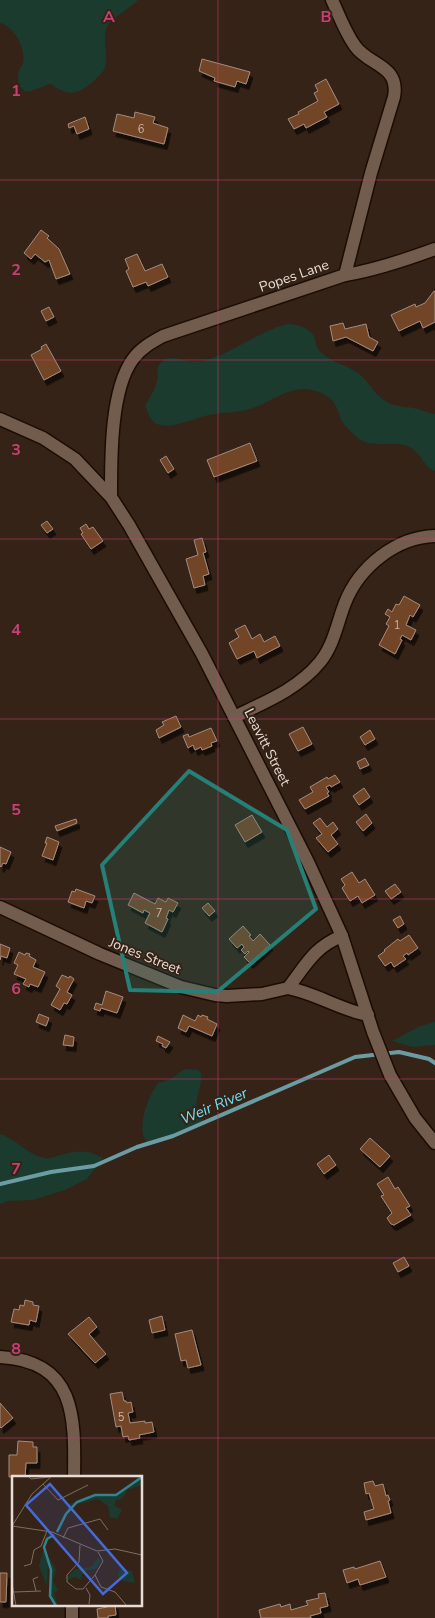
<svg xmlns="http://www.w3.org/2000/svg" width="435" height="1618" viewBox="0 0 435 1618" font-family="'Nunito Sans',sans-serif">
	<defs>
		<filter id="shadow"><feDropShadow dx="3" dy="5.5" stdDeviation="0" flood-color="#0009"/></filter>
	</defs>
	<rect width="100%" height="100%" fill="#352317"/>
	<g fill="#1a3b2d">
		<path d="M 0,0 L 138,0 C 131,7 113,18 108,25 C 101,38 109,55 105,68 C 103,73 98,76 95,80 C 79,94 69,98 51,84 C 44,85 31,93 25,91 C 18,88 17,76 19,70 C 20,67 22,67 23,63 C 26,48 14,26 0,23 Z"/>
		<path d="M 287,324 C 297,324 312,328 315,339 C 316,344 317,349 321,353 C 332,362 347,365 358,373 C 368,380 373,393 384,400 C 393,407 403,406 413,408 C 421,409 427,413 435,414 L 435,471 C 421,466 422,450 404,445 C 390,441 371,448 359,439 C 353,434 344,426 341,419 C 339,416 339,412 337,408 C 331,395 317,389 303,389 C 283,390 268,404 250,409 C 238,413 219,412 205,416 C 192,419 171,430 157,424 C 150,421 148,412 145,406 C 149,398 155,390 157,381 C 159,373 154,367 163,361 C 172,355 178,360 188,361 C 193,362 202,361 207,360 C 235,351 258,332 287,324 Z"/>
		<path d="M 435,1022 L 435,1045 L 413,1047 L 392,1041 L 420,1026 Z"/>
		<path d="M 185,1069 L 198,1070 L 201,1073 C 203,1090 188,1107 204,1121 L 176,1135 L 149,1144 C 146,1141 143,1137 143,1134 C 140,1117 149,1096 158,1083 L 169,1080 Z"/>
		<path d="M 0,1134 C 17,1139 28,1156 46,1158 C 51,1159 56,1156 61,1155 C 77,1150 88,1150 103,1158 L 87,1179 L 65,1190 L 33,1200 L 8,1201 L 0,1204 Z"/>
	</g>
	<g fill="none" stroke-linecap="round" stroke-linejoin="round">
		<path stroke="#6b9ca4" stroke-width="4" d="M 0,1184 L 51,1172 L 94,1166 L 137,1147 L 173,1136 L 355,1057 L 399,1052 L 429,1059 L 435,1063"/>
	</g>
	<g fill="#724526" stroke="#a38c7e" filter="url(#shadow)">
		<path d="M 202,59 L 250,72 L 246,84 L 237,81 L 235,87 L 214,81 L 215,78 L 199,71 Z"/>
		<path d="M 326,79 L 339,104 L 324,112 L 327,117 L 306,128 L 304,124 L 294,129 L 288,119 L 299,114 L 298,112 L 318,101 L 314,93 L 318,91 L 315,85 Z"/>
		<path d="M 135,112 L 155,117 L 153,123 L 168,128 L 164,144 L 113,131 L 117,114 L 134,118 Z"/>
		<path d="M 85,117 L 89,129 L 77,134 L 74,126 L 69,128 L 68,124 Z"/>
		<path d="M 41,230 L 49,236 L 47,238 L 59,249 L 70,274 L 56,279 L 49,260 L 45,262 L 35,254 L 31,259 L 24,253 Z"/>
		<path d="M 137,254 L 145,271 L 162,264 L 168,277 L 148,286 L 146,282 L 133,287 L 126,271 L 129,269 L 125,259 Z"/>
		<path d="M 434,291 L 435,292 L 435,322 L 423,328 L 420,321 L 399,331 L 391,315 L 415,304 L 416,307 L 425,303 Z"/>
		<path d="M 49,307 L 54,317 L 46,321 L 41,311 Z"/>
		<path d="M 343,323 L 345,329 L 366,324 L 369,337 L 378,342 L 373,351 L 346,337 L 333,341 L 330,326 Z"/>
		<path d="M 46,344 L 61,371 L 44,380 L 31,355 L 42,349 L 41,347 Z"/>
		<path d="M 250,443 L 257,461 L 214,477 L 207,460 Z"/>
		<path d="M 166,456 L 174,469 L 168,473 L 160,460 Z"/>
		<path d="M 47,521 L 53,529 L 47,533 L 41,525 Z"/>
		<path d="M 86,524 L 89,529 L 93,527 L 103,541 L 91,549 L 81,534 L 83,533 L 80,528 Z"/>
		<path d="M 202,538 L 206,552 L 203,553 L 209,574 L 203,576 L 205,585 L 194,588 L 186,559 L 198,555 L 194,540 Z"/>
		<path d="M 404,596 L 420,605 L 413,617 L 410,615 L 406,625 L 416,630 L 411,640 L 402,635 L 400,639 L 402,640 L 395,654 L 379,645 L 389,626 L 386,624 L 390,617 L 385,614 L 388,609 L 392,612 L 396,604 L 399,605 Z"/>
		<path d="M 245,625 L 252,639 L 260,634 L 264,642 L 275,636 L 280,646 L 257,658 L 254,651 L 237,659 L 229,643 L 239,637 L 235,630 Z"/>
		<path d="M 176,716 L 181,727 L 159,738 L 156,730 L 164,725 L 162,722 Z"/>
		<path d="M 303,727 L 312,744 L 298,751 L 289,734 Z"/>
		<path d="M 211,728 L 217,741 L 211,743 L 212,746 L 202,750 L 201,747 L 195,750 L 193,745 L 188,748 L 183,736 L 188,734 L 189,737 Z"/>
		<path d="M 370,730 L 375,739 L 365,745 L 360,737 Z"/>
		<path d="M 365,758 L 369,765 L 360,769 L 357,762 Z"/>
		<path d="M 335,775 L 340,782 L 331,787 L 330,785 L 326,787 L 329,792 L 327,793 L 329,796 L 305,809 L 299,800 L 313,792 L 310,787 L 327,777 L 328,779 Z"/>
		<path d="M 364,788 L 370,797 L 359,805 L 353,796 Z"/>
		<path d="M 366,814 L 372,823 L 363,831 L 356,822 Z"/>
		<path d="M 252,815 L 262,832 L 245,842 L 235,825 Z"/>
		<path d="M 320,818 L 327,827 L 333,822 L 338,829 L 331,835 L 338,844 L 328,852 L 316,838 L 322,834 L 313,823 Z"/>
		<path d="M 76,819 L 77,823 L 57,831 L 55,826 Z"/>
		<path d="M 47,837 L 59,842 L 53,860 L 42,856 L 47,843 L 45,843 Z"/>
		<path d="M 0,847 L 11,852 L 6,864 L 3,863 L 1,867 L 0,866 Z"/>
		<path d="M 352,872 L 359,883 L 365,879 L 375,895 L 362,903 L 358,896 L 350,901 L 342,888 L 345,885 L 341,879 Z"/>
		<path d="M 395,884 L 401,892 L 391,899 L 385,891 Z"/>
		<path d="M 76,889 L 95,896 L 92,903 L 86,901 L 84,908 L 68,902 L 72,891 L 75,892 Z"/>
		<path d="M 134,893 L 155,904 L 158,898 L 166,902 L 168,898 L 178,903 L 173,912 L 169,910 L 166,918 L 168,919 L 162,932 L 145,923 L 150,913 L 144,910 L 143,913 L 128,905 Z"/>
		<path d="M 208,903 L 215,911 L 209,916 L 202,908 Z"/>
		<path d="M 400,916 L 404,924 L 398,928 L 393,920 Z"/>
		<path d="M 243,926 L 251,935 L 249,936 L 253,941 L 260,934 L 270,945 L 250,963 L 244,957 L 249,952 L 248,951 L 245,954 L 241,950 L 244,947 L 242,944 L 237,948 L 229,939 Z"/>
		<path d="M 409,935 L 418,948 L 408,955 L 407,953 L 403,956 L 406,959 L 394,967 L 391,962 L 385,966 L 378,956 L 385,951 L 384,950 L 398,939 L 400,941 Z"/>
		<path d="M 0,944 L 10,948 L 7,958 L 1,956 L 0,960 Z"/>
		<path d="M 19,952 L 25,955 L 26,953 L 30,954 L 29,956 L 36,960 L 33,967 L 45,972 L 38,987 L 30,984 L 29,987 L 23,984 L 26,979 L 14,974 L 18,965 L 14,963 Z"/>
		<path d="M 62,975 L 69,978 L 70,976 L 74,979 L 67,992 L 72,995 L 67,1004 L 64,1003 L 60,1010 L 51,1005 L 60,989 L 56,986 Z"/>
		<path d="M 106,991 L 123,997 L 117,1013 L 101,1008 L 100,1011 L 94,1009 L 96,1003 L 102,1005 Z"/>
		<path d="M 39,1014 L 49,1018 L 46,1026 L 36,1022 Z"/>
		<path d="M 183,1015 L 195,1021 L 198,1015 L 201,1017 L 202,1015 L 208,1017 L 207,1019 L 217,1024 L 212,1036 L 189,1026 L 186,1032 L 178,1028 Z"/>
		<path d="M 65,1035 L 74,1037 L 73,1046 L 63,1045 Z"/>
		<path d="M 158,1036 L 170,1042 L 166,1048 L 162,1046 L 163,1044 L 156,1041 Z"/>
		<path d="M 370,1138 L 390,1156 L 380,1167 L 360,1149 Z"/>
		<path d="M 329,1155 L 336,1165 L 324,1174 L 317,1164 Z"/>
		<path d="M 388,1177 L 395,1189 L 398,1187 L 410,1206 L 406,1208 L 411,1215 L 394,1225 L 391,1224 L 387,1218 L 392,1213 L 381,1196 L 384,1195 L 377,1184 Z"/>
		<path d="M 404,1257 L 409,1266 L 398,1272 L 393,1263 Z"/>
		<path d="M 25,1300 L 33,1302 L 33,1305 L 39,1306 L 36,1322 L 30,1320 L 29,1325 L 11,1322 L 14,1309 L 19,1310 L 20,1305 L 24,1306 Z"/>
		<path d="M 162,1316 L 165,1330 L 152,1333 L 149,1320 Z"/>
		<path d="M 89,1317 L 97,1327 L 89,1334 L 106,1354 L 95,1363 L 68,1334 Z"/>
		<path d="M 192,1330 L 201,1365 L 188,1368 L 186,1360 L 181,1361 L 175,1334 Z"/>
		<path d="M 122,1392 L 124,1401 L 126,1401 L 127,1403 L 131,1402 L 133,1412 L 128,1413 L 130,1423 L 145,1421 L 145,1423 L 152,1422 L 154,1432 L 139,1435 L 140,1438 L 129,1440 L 128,1436 L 123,1437 L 121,1426 L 116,1427 L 110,1394 Z"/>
		<path d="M 0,1403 L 13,1418 L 1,1428 L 0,1427 Z"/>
		<path d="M 18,1441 L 33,1442 L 33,1447 L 37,1447 L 37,1463 L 26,1463 L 25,1477 L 9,1477 L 9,1455 L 17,1455 Z"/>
		<path d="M 373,1481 L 375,1486 L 383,1484 L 386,1496 L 388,1495 L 390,1500 L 388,1501 L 391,1513 L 366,1520 L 364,1512 L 374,1509 L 369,1493 L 366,1494 L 364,1483 Z"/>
		<path d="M 380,1561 L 386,1577 L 360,1585 L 358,1579 L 347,1583 L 343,1570 L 354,1567 L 355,1569 Z"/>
		<path d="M 0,1573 L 7,1573 L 6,1602 L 0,1602 Z"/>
		<path d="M 325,1593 L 328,1606 L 320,1608 L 321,1613 L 310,1616 L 311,1618 L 261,1618 L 259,1610 L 280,1604 L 281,1607 L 290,1604 L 291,1610 L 308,1605 L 306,1601 L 319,1598 L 318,1594 Z"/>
		<path d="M 107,1604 L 115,1604 L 116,1615 L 108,1616 L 108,1618 L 98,1618 L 97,1609 L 107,1607 Z"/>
	</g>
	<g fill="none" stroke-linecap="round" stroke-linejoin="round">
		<g stroke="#1c0c03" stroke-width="15">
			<g id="minor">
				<path d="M 345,275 C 376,270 405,260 435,249"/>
				<path d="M 0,419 L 43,438 L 75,459 L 111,497 L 129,525 L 202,654 L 308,862 L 342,936 L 373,1032 L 390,1075 L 415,1118 L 435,1143"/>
				<path d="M 111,497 C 111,460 110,390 133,359 C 141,348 152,342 163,336 L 345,275 L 371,173 L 394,97 C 400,65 369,66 355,46 C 345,32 339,15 332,0"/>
				<path d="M 234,717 C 265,702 298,689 320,662 C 334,645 337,623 345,603 C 359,567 396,537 435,536"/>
				<path d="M 0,907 L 100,954 L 181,987 L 215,995 L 227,996 L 262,994 L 288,988 C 306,965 314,947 342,936"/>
				<path d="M 288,988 C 316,993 340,1010 368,1015"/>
				<path d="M 0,1357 C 76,1361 75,1417 74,1477"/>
				<path d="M 72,1618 L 72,1604"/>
			</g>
		</g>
		<use href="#minor" stroke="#715c4e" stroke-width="12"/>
	</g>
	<path fill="#258078" fill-opacity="0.2" stroke="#258078" stroke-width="4" stroke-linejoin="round" d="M 189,771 L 287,830 L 316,909 L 217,992 L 130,990 L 102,865 Z"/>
	<path fill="none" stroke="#ca3f73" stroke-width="1" stroke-opacity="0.55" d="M 218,0 L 218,1618M 0,180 L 435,180M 0,360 L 435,360M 0,539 L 435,539M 0,719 L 435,719M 0,899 L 435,899M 0,1079 L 435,1079M 0,1258 L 435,1258M 0,1438 L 435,1438"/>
	<g text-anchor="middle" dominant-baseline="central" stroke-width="4" stroke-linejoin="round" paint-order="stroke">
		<g font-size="11" fill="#cab6a8">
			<text x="141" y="129">6</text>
			<text x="397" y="625">1</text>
			<text x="159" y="913">7</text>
			<text x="121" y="1417">5</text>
		</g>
		<g font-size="14" fill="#e8dcd4" stroke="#352317">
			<text transform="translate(294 276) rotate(-19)">Popes Lane</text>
			<text transform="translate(267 747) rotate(63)">Leavitt Street</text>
			<text transform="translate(145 956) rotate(22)">Jones Street</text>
		</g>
		<g font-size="15" font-style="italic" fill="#72e2f7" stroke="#352317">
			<text transform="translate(214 1106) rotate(-23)">Weir River</text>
		</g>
	</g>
	<g transform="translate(12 1476)">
		<rect width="130" height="130" fill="#352317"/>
		<path d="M 128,0 L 130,9 L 115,14 L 111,22 L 103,25 L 103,30 L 110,34 L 105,43 L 98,41 L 96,30 L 86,23 L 63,29 L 54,38 L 57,28 L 83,19 L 104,19 ZM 36,56 L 38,60 L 32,73 L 44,93 L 41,105 L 46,114 L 42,117 L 46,130 L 38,121 L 39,102 L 36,90 L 35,110 L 27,90 ZM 86,82 L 89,85 L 84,93 L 71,95 L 69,104 L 63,101 L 55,104 L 56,100 L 64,93 L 79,91 ZM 109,93 L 120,95 L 123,107 L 108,104 L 106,97 Z" fill="#1a3b2d"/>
		<path fill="none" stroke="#35818f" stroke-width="2.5" d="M 45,56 L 54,38 L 65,26 L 83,19 L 104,19 L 130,1M 42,59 L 35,63 L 32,71 L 39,94 L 38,120 L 44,130"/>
		<path fill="none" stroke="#7d6d63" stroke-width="1" d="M 16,0 L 19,3 L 37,1M 31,8 L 46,24 L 76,9M 0,50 L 40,56 L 85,75 L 103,73 L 130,79M 0,50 L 20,18 L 40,0M 51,62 L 56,52 L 88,43 L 96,54M 68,69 L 67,86 L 55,99 L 55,106 L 64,113 L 71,113 L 83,99M 86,76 L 91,85 L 83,99 L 89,111 L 103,116 L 115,130M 12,90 L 19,88 L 22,74 L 29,70 L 35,55M 0,107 L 4,130M 74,112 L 78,119 L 77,128M 24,115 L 21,103 L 26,101M 2,116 L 29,115"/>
		<path fill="#466ad7" fill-opacity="0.15" stroke="#466ad7" stroke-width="2.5" d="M 38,8 L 115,97 L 91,118 L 14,29 Z"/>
		<rect width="130" height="130" fill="none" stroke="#e8dcd4" stroke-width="2.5"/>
	</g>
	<g font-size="16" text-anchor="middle" font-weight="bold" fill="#ca3f73" stroke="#352317" stroke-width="4" stroke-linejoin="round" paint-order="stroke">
		<text x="109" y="22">A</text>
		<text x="326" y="22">B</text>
		<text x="16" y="96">1</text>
		<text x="16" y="275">2</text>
		<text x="16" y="455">3</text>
		<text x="16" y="635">4</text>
		<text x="16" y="815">5</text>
		<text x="16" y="994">6</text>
		<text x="16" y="1174">7</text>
		<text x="16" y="1354">8</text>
	</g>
</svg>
